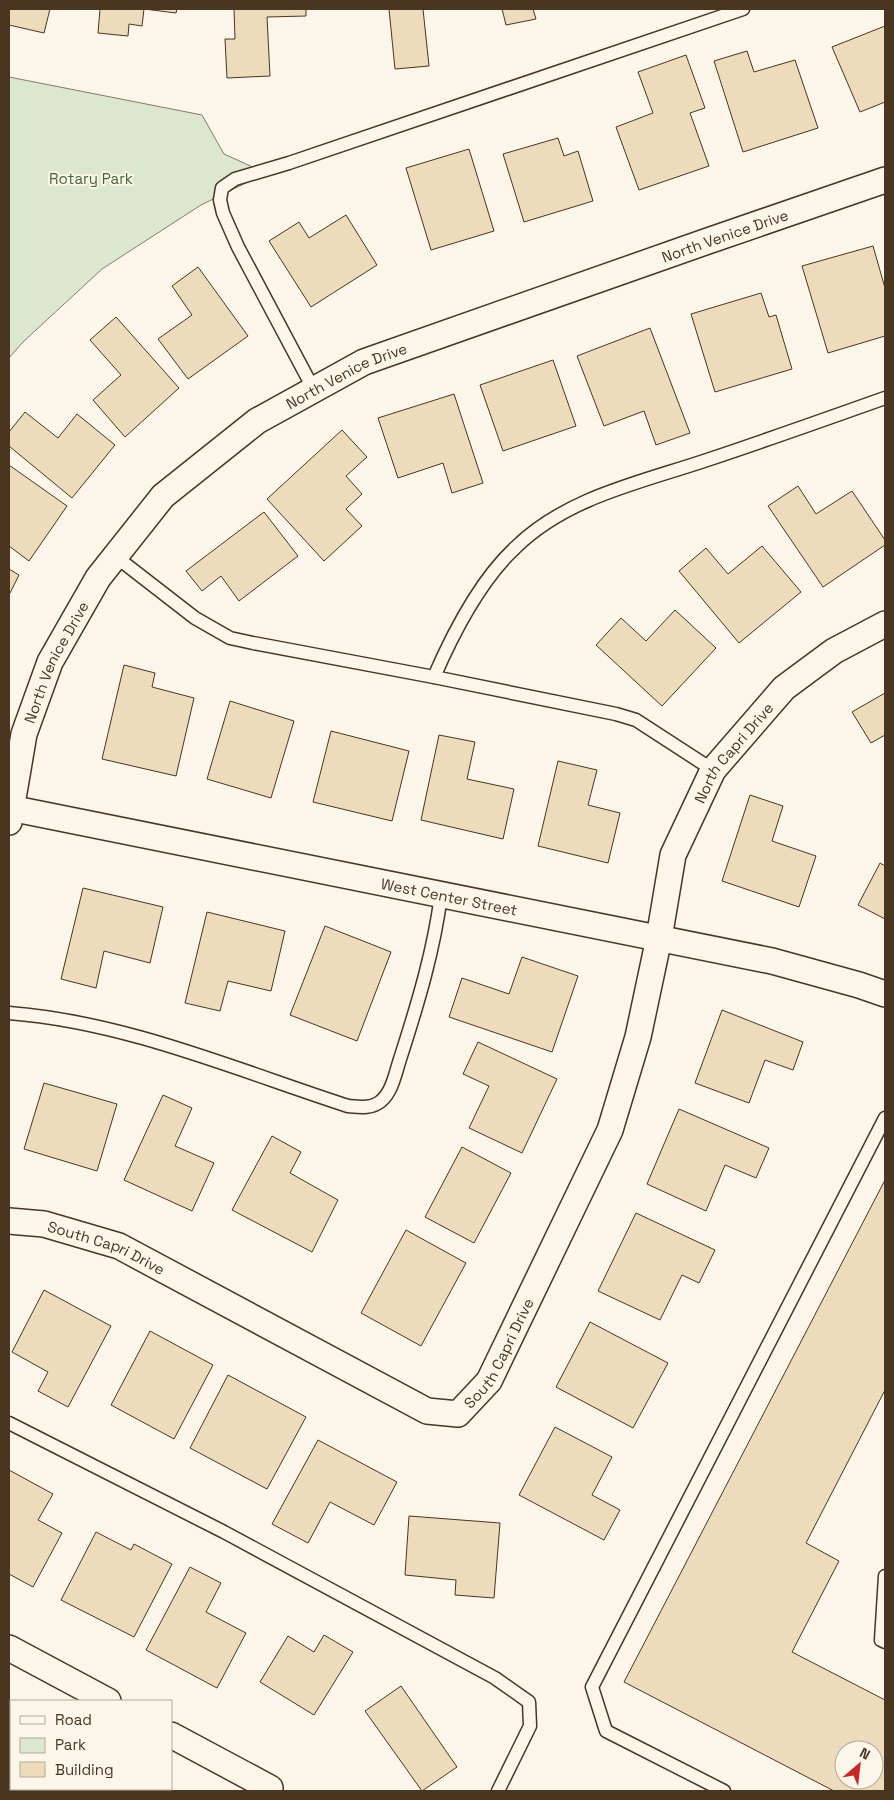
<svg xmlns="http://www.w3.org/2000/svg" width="894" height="1800" viewBox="0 0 894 1800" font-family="'Space Grotesk',sans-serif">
	<rect width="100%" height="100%" fill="#fbf6e9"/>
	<path fill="#dce7d0" stroke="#887966" d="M 9,77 L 202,115 L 224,154 L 266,173 L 201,205 L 102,269 L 23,342 L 9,358 Z"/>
	<g fill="#ecdcbc" stroke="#4a3520" fill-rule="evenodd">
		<path d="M 9,9 L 50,9 L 44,33 L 9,25 Z"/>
		<path d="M 100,9 L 177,9 L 176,13 L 144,9 L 142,26 L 129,24 L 128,36 L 98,33 Z"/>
		<path d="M 234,9 L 306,9 L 306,16 L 267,17 L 270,76 L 227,78 L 225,39 L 235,39 Z"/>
		<path d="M 389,9 L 423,9 L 429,66 L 395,69 Z"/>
		<path d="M 502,9 L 533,9 L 536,19 L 506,25 Z"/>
		<path d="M 885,26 L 885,102 L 860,112 L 832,47 Z"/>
		<path d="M 747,51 L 754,72 L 795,60 L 818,128 L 743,152 L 714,61 Z"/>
		<path d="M 686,55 L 705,108 L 690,113 L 709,166 L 639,190 L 616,127 L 653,113 L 638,72 Z"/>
		<path d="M 558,138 L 564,156 L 578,151 L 593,201 L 524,222 L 503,154 Z"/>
		<path d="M 469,149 L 494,231 L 431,250 L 406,168 Z"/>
		<path d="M 346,215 L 377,265 L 311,307 L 269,241 L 299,222 L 309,238 Z"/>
		<path d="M 873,246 L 885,288 L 885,336 L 828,353 L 802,266 Z"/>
		<path d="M 198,267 L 248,336 L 188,379 L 158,339 L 192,315 L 172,286 Z"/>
		<path d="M 761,293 L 769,317 L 776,315 L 792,369 L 715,392 L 691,314 Z"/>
		<path d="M 116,317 L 179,388 L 125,437 L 93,400 L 121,375 L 90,340 Z"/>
		<path d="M 650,328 L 690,433 L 656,445 L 644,411 L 604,426 L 577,356 Z"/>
		<path d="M 553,360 L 576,426 L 503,451 L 480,385 Z"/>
		<path d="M 454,394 L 483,483 L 452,493 L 443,463 L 398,478 L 378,418 Z"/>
		<path d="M 25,412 L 58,438 L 77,414 L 115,445 L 72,498 L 9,446 L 9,432 Z"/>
		<path d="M 342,430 L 367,457 L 346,476 L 362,494 L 346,509 L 362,526 L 324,561 L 267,499 Z"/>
		<path d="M 9,465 L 67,506 L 29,561 L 9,546 Z"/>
		<path d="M 798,486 L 816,514 L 852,491 L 885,540 L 885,545 L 823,587 L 768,506 Z"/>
		<path d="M 264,512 L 298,556 L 239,601 L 221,576 L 202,591 L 186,571 Z"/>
		<path d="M 762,546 L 801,592 L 739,643 L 679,571 L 706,548 L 728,574 Z"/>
		<path d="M 9,569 L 19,575 L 9,595 Z"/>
		<path d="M 675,610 L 716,648 L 662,706 L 596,645 L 621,618 L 646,641 Z"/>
		<path d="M 124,665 L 155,673 L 152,687 L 194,698 L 176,776 L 102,759 Z"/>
		<path d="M 885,693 L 885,735 L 871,743 L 852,712 Z"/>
		<path d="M 230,701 L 294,721 L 271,798 L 207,779 Z"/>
		<path d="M 331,731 L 409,751 L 392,821 L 313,802 Z"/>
		<path d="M 439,735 L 475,742 L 467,779 L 514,789 L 503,839 L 421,820 Z"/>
		<path d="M 558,761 L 597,770 L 588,805 L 620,813 L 608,863 L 538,846 Z"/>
		<path d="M 750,795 L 783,806 L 772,841 L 816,856 L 799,907 L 722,881 Z"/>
		<path d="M 880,863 L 885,866 L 885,919 L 858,905 Z"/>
		<path d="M 83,888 L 163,907 L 150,963 L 104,951 L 96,988 L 61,979 Z"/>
		<path d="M 207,912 L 285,931 L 271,991 L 228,981 L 220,1011 L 185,1003 Z"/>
		<path d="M 325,926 L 391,952 L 357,1041 L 290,1015 Z"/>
		<path d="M 522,957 L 578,976 L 552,1052 L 449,1017 L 462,978 L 509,994 Z"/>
		<path d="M 722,1010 L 803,1042 L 793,1070 L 765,1060 L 749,1103 L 695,1083 Z"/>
		<path d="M 478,1042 L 557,1079 L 522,1153 L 469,1128 L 489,1086 L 463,1074 Z"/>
		<path d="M 44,1083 L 117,1104 L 97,1171 L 24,1149 Z"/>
		<path d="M 163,1095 L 192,1108 L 175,1146 L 214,1163 L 192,1211 L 124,1180 Z"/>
		<path d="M 679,1109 L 769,1148 L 756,1178 L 725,1165 L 706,1211 L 647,1184 Z"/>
		<path d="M 272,1136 L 301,1152 L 290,1173 L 338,1200 L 312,1252 L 232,1210 Z"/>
		<path d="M 462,1147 L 511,1173 L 474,1243 L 425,1217 Z"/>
		<path d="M 885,1180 L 885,1390 L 806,1543 L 839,1561 L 792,1652 L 885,1700 L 885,1791 L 834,1791 L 624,1682 ZM 844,1750 L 874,1750 L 874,1780 L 844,1780 Z"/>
		<path d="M 636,1213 L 715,1250 L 699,1283 L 682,1275 L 660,1320 L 598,1291 Z"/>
		<path d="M 406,1230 L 466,1263 L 421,1346 L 361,1313 Z"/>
		<path d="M 44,1290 L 111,1326 L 68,1407 L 38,1391 L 48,1372 L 12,1352 Z"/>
		<path d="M 590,1322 L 668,1363 L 633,1428 L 556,1387 Z"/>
		<path d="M 150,1331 L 213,1365 L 174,1439 L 111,1405 Z"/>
		<path d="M 228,1375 L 306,1417 L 267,1489 L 190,1448 Z"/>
		<path d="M 555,1427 L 612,1457 L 592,1495 L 620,1510 L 604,1540 L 519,1495 Z"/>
		<path d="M 318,1440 L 397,1482 L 374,1525 L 330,1502 L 308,1543 L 272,1524 Z"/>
		<path d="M 9,1470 L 53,1494 L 38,1520 L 62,1533 L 33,1587 L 9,1574 Z"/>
		<path d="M 409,1516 L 500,1523 L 494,1598 L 455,1595 L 456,1580 L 405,1575 Z"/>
		<path d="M 96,1532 L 131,1550 L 134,1544 L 172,1564 L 134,1637 L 61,1600 Z"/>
		<path d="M 190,1567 L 221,1583 L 206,1612 L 246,1633 L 217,1688 L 146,1650 Z"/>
		<path d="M 324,1635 L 353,1652 L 314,1715 L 260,1682 L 288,1636 L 314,1652 Z"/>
		<path d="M 401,1686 L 457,1767 L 422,1791 L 365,1711 Z"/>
		<path d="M 9,1732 L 11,1734 L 11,1789 L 42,1789 L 41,1791 L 9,1791 Z"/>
		<path d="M 76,1789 L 121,1789 L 126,1791 L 75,1791 Z"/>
	</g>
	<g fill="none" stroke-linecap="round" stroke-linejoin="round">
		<g stroke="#4a3520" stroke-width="15">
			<g id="lane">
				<path d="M 314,390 L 238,247 L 223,213 L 220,200 L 222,188 L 235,179 L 289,163 L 743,9"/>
				<path d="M 115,556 L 195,618 L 230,638 L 253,643 L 434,677"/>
				<path d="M 713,770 L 636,720 L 616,714 L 434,677 C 453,633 480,580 516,547 C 567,497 642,482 707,460 C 767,440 826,419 885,398"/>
				<path d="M 9,1013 C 126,1022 237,1070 348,1106 C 359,1107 372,1109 381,1101 C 393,1091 396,1070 401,1056 C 418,1003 434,950 441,895"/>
				<path d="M 9,1423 L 224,1532 L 495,1678 L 529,1702 L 530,1726 L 498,1791"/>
				<path d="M 885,1576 L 881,1640 L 885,1642"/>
				<path d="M 724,1791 L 606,1731 L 592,1687 L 885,1118"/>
			</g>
		</g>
		<g stroke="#4a3520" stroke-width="28">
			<g id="street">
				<path id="s1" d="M 10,808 L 772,961 L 859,985 L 885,994"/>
				<path id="s2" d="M 9,822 L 24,734 L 50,662 L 98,578 L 163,496 L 257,421 L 364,362 L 705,242 L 885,180"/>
				<path id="s3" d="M 9,1221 L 44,1224 L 119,1246 L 427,1411 L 458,1414 L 489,1381 L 610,1130 L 638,1037 L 659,938 L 673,855 L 713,770 L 784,688 L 834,651 L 885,624"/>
				<path d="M 9,1648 L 108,1701"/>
				<path d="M 171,1735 L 270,1788"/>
			</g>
		</g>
		<use href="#lane" stroke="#fbf6e9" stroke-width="12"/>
		<use href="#street" stroke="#fbf6e9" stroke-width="25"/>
	</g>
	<g text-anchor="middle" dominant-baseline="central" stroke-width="4" stroke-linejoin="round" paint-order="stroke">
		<g font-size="15" fill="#436837" stroke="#fbf6e9">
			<text x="91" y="178">Rotary Park</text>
		</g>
		<g font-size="15" fill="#4a3520" stroke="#fbf6e9">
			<text stroke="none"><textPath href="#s2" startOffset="992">North Venice Drive</textPath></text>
			<text stroke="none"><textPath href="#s2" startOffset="588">North Venice Drive</textPath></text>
			<text stroke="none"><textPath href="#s2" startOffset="168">North Venice Drive</textPath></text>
			<text stroke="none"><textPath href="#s3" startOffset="1220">North Capri Drive</textPath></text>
			<text stroke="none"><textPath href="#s1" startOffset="448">West Center Street</textPath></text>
			<text stroke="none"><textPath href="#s3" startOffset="102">South Capri Drive</textPath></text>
			<text stroke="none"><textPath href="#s3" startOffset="568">South Capri Drive</textPath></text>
		</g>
	</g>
	<rect width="894" height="1800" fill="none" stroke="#4a3520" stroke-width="20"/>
	<rect x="10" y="1700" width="162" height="90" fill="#fbf6e9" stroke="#b4a999"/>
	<rect x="20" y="1716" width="25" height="8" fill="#fbf6e9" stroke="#b4a999"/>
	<text x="55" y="1725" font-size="15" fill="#4a3520">Road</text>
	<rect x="20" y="1738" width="25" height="15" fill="#dce7d0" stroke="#b4a999"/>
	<text x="55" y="1750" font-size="15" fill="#4a3520">Park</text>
	<rect x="20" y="1762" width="25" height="15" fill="#ecdcbc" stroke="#b4a999"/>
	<text x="55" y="1775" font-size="15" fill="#4a3520">Building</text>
	<g transform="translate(859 1765) rotate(28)"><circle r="24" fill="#fbf6e9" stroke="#b4a999"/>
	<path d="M0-4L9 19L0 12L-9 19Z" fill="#c62828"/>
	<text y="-8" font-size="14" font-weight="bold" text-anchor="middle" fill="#4a3520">N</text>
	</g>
</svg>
